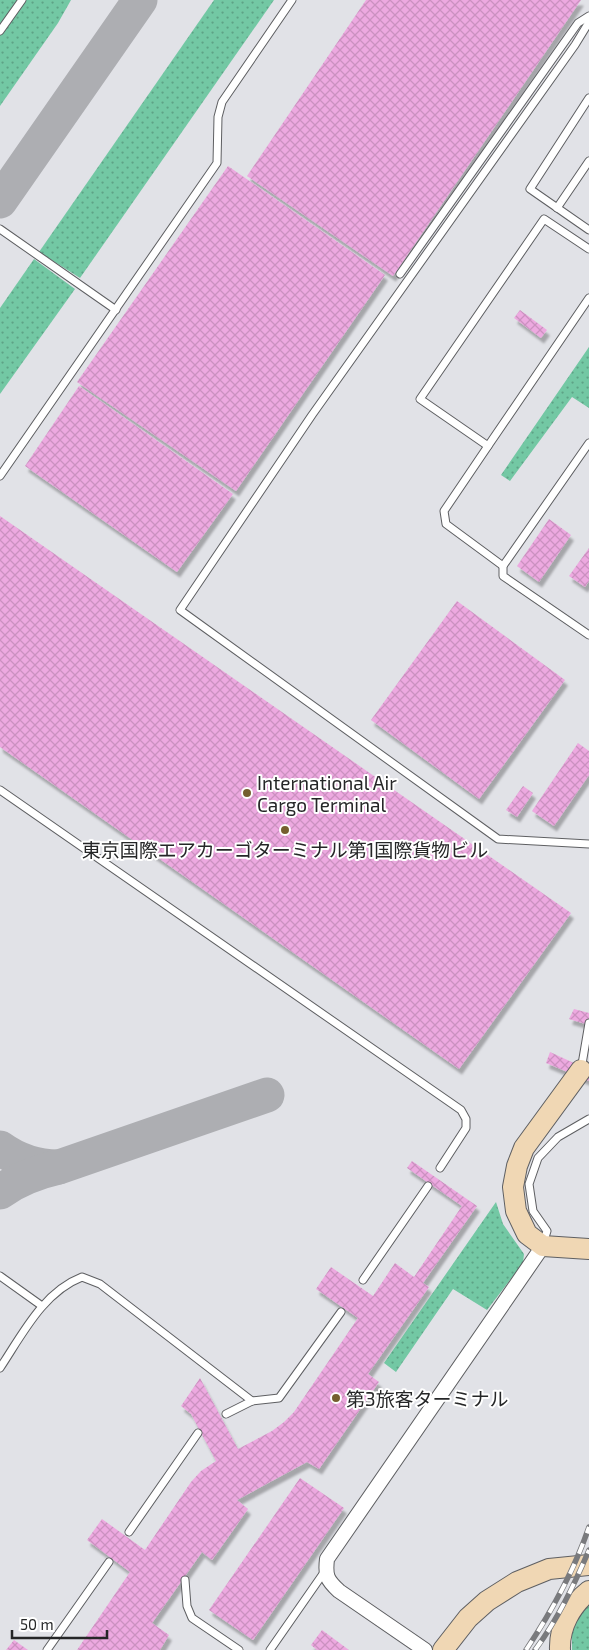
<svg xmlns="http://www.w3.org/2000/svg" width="589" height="1650" viewBox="0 0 589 1650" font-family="'Exo 2','Noto Sans JP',sans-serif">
	<defs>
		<pattern id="grass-dots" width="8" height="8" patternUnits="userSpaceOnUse" patternTransform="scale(1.25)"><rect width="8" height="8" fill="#73c8a4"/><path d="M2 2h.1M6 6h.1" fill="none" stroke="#5ea286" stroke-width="1.8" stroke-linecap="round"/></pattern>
		<pattern id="building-cross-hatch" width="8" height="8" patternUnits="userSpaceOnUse" patternTransform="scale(1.25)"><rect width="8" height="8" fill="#eda9e0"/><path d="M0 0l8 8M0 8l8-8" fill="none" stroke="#cb91c0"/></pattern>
		<filter id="shadow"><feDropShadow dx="3" dy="5.5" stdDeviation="1" flood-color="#0004"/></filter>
	</defs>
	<rect width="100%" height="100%" fill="#e1e2e7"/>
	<g fill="url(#grass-dots)">
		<path d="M 0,0 L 71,0 L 58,23 L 0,106 Z"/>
		<path d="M 214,0 L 274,0 L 80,278 L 39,252 Z"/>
		<path d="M 34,259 L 75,289 L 0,394 L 0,308 Z"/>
		<path d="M 589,347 L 589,408 L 572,397 L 510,481 L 501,475 Z"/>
		<path d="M 496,1202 L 503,1224 L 524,1254 L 523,1263 L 487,1310 L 453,1289 L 396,1372 L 384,1363 Z"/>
		<path d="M 589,1605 L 589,1650 L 572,1650 L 572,1623 Z"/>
	</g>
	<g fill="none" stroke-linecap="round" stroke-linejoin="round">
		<g stroke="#adaeb2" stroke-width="35">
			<path d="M 0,201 L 140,0"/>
			<path d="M 0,1148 C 18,1161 36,1167 58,1167"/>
			<path d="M 0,1192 C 18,1179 37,1172 59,1167 L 267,1095"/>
		</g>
	</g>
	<g fill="url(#building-cross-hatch)" filter="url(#shadow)">
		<path d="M 366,0 L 581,0 L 393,276 L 247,176 Z"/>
		<path d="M 228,166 L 385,275 L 236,491 L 77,382 Z"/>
		<path d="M 520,310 L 547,330 L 541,338 L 514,318 Z"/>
		<path d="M 79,386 L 233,494 L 177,572 L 25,466 Z"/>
		<path d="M 0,516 L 571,913 L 459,1069 L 0,747 Z"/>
		<path d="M 549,519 L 571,535 L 539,582 L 517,566 Z"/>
		<path d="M 589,548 L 589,581 L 585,587 L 569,576 Z"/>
		<path d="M 457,601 L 565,680 L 479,799 L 371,720 Z"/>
		<path d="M 578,743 L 589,751 L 589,775 L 554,826 L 532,811 Z"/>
		<path d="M 523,786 L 533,793 L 517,817 L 506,810 Z"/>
		<path d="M 574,1009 L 589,1013 L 589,1025 L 569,1019 Z"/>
		<path d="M 550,1052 L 589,1070 L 589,1081 L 546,1063 Z"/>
		<path d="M 412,1161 L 477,1206 L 423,1283 L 429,1287 L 368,1374 L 379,1382 L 319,1469 L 307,1462 L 237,1500 L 248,1509 L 212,1560 L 202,1552 L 152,1623 L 169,1635 L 160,1650 L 77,1650 L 130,1572 L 87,1540 L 102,1519 L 145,1550 L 191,1482 L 201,1471 L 216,1461 L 191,1414 L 181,1406 L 200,1378 L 238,1449 L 272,1431 L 284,1422 L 294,1412 L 358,1318 L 316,1289 L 331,1267 L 373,1296 L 395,1263 L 414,1277 L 462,1206 L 407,1168 Z"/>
		<path d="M 300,1478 L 344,1508 L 253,1640 L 209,1610 Z"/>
		<path d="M 322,1630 L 349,1650 L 317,1650 L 311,1645 Z"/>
		<path d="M 14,1640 L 28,1650 L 6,1650 Z"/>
	</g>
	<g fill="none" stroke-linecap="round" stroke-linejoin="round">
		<g stroke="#5e5f62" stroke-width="9">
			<g id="lane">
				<path d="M 589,22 L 575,45 L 312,415 L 180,610 L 498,839 L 589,844"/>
				<path d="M 0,31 L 22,0"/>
				<path d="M 589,98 L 530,189 L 589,230"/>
				<path d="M 557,208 L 589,161"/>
				<path d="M 0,229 L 116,310"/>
				<path d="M 589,249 L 544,219 L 420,399 L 488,446 L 589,298"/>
				<path d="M 400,274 L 578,23 L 589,16"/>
				<path d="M 589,443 L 503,566 L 503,576 L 589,635"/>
				<path d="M 488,446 L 444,511 L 446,524 L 503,566"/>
				<path d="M 0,476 L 217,163 L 218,117 L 222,102 L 292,0"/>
				<path d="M 0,790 L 461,1110 L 466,1119 L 466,1128 L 440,1168"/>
				<path d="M 581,1070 L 589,1023"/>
				<path d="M 543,1244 L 547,1231 L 533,1211 L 529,1184 L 538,1158 L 558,1137 L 589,1119"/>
				<path d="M 0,1276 L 42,1306"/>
				<path d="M 363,1280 L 428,1186"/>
				<path d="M 0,1368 C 22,1335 43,1292 82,1277 L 100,1284 L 252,1401"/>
				<path d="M 226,1414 L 252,1401 L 279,1398 L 341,1312"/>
				<path d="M 129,1532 L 198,1433"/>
				<path d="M 185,1580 L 187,1606 L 192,1618 L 239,1650"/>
				<path d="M 47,1650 L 109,1562"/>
				<path d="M 270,1650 L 325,1571"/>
			</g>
		</g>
		<g stroke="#5e5f62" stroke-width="16">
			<path id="street" d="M 425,1650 L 339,1591 C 327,1580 325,1576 327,1559 L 543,1246"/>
		</g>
		<g stroke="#5e5f62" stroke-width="22">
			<g id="secondary">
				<path d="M 581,1070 L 524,1148 L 517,1166 L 513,1187 L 516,1211 L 527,1234 L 543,1246 L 589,1249"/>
				<path d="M 443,1650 L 468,1618 L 487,1601 L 517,1582 L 549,1569 L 589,1565"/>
				<path d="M 560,1650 C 559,1627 571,1605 589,1591"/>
			</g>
		</g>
		<use href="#lane" stroke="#fff" stroke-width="7"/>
		<use href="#street" stroke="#fff" stroke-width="14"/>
		<use href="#secondary" stroke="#f0d7b4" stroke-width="20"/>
		<g stroke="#797a7d" stroke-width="5.5">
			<g id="rail">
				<path d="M 526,1650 C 552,1611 574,1571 589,1527"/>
				<path d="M 535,1650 C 558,1619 574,1585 589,1550"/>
			</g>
		</g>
		<use href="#rail" stroke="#fff" stroke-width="4" stroke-dasharray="11" stroke-linecap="butt"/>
	</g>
	<g fill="#755f2f" stroke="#fff" stroke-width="2">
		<circle cx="247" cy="793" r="5"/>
		<circle cx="285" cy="830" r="5"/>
		<circle cx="336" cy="1398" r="5"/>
	</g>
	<g text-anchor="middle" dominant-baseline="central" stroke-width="4" stroke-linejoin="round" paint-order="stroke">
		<g font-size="19" fill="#252627" stroke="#fff" text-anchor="start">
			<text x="257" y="782">International Air<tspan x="257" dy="22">Cargo Terminal</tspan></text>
			<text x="285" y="849" text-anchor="middle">東京国際エアカーゴターミナル第1国際貨物ビル</text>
			<text x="346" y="1398">第3旅客ターミナル</text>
		</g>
	</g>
	<path d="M12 1630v8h95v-8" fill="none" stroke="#252627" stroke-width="2.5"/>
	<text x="20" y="1630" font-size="15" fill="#252627" stroke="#ffffff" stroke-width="4" paint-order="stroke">50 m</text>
</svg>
